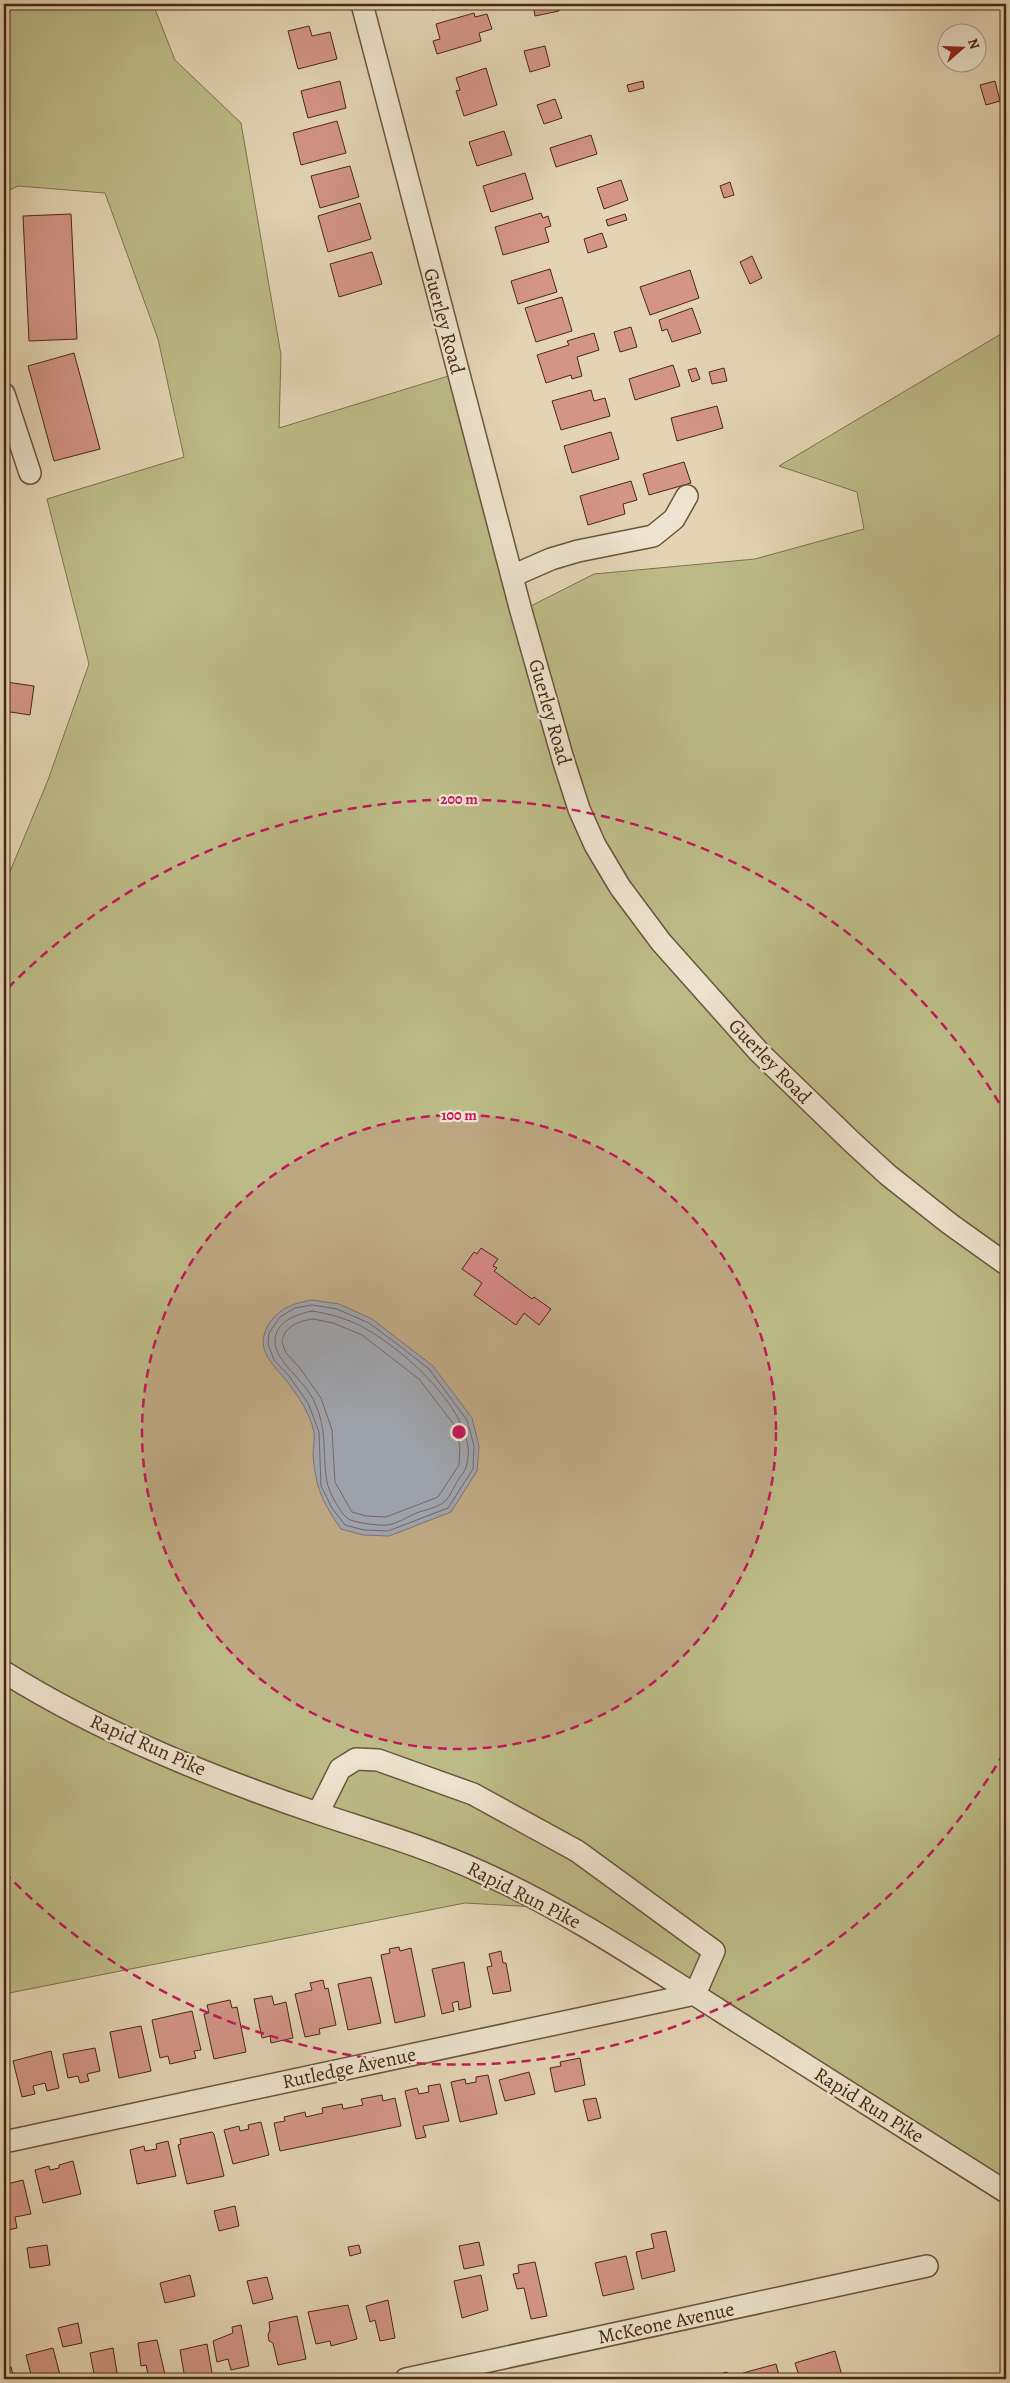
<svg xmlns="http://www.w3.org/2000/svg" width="1010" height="2383" viewBox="0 0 1010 2383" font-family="Alegreya,serif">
	<rect width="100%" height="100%" fill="#e4d4b4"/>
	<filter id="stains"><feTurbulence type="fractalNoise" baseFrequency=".004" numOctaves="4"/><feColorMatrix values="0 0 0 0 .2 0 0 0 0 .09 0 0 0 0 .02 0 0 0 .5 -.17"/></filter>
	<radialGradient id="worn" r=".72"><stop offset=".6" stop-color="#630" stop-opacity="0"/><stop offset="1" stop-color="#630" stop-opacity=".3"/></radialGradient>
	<path fill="#bcbb87" stroke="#82724d" d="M 4,4 L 153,4 L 175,60 L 241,123 L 281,355 L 279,428 L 458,373 L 521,611 L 594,574 L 755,559 L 864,529 L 857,492 L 779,466 L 1006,331 L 1006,2192 L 554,1908 L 465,1903 L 4,1994 L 4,886 L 48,780 L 89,664 L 47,499 L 184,457 L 158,339 L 105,193 L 18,186 L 4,193 Z"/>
	<path fill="#98b6b6" stroke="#787d75" d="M 312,1300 L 339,1304 L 372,1319 L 433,1366 L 472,1418 L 479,1446 L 477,1471 L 451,1512 L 389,1536 L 363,1535 L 341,1529 C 322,1501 316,1489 313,1455 C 313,1448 315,1439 314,1432 C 310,1413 297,1394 285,1379 C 269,1360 254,1347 270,1322 C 281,1307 295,1303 312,1300 Z"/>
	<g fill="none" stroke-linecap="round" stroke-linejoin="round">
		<g stroke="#706f64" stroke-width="1">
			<path d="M 313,1305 L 337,1309 L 369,1323 L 401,1347 L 429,1369 L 467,1420 L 474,1446 L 473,1469 L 448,1508 L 388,1531 L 364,1530 L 345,1525 L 332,1508 L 321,1486 L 319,1432 L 308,1403 L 289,1376 L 274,1360 L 268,1344 L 269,1333 L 280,1317 L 295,1308 Z"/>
			<path d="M 312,1311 C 331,1314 349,1319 366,1329 C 403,1349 483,1419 466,1467 C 465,1472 460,1476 458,1480 C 454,1487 450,1497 444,1502 C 438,1507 426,1510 419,1512 C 409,1516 398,1523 388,1525 C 380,1526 353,1523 347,1518 C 339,1511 329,1492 327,1482 C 322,1451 328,1431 314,1401 C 306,1382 275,1361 275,1342 C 274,1322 297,1314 312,1311 Z"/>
			<path d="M 313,1319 L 333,1323 L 362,1335 L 419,1379 L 455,1426 L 460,1447 L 459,1465 L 438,1497 L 386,1517 L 366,1516 L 352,1512 L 335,1482 L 332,1430 L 321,1398 L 299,1367 L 286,1353 L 282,1342 C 284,1326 299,1321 313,1319 Z"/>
		</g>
	</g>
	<g fill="#d39588" stroke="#472813">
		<path d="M 430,4 L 456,4 L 432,10 Z"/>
		<path d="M 533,4 L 558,4 L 559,11 L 535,16 Z"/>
		<path d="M 474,13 L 475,17 L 487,14 L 492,29 L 479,33 L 481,41 L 437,54 L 433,41 L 440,39 L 436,24 Z"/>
		<path d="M 309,26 L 312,36 L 330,32 L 337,59 L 298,69 L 288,31 Z"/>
		<path d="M 545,46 L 550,66 L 530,72 L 524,51 Z"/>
		<path d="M 486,68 L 497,105 L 464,116 L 456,91 L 460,90 L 456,78 Z"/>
		<path d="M 340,81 L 346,108 L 308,118 L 301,91 Z"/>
		<path d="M 643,81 L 644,88 L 629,92 L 627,85 Z"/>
		<path d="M 995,81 L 1000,101 L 986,105 L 980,85 Z"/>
		<path d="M 555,99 L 562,118 L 544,124 L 537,105 Z"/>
		<path d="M 337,121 L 346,153 L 301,165 L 293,133 Z"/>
		<path d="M 504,131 L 512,155 L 477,166 L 469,142 Z"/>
		<path d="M 591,135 L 597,154 L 556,167 L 550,148 Z"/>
		<path d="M 350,166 L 359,197 L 320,208 L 311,176 Z"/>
		<path d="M 525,173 L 533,199 L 491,212 L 483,186 Z"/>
		<path d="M 621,180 L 628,200 L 604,209 L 597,188 Z"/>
		<path d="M 730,182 L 734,195 L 724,198 L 720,186 Z"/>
		<path d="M 360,203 L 371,239 L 328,252 L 318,216 Z"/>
		<path d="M 541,213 L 543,218 L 548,216 L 551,226 L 545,228 L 549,242 L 503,255 L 495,227 Z"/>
		<path d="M 71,214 L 77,339 L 29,341 L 23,216 Z"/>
		<path d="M 625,214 L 627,220 L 608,226 L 606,220 Z"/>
		<path d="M 602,233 L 607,247 L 588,253 L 584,239 Z"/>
		<path d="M 372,252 L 382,284 L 339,297 L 330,264 Z"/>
		<path d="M 752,256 L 762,278 L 750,284 L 740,262 Z"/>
		<path d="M 550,269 L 557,292 L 518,304 L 511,281 Z"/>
		<path d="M 690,270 L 699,298 L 650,315 L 640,287 Z"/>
		<path d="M 562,297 L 572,331 L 536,342 L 525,308 Z"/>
		<path d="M 692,308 L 701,333 L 672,342 L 667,329 L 662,331 L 659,320 Z"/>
		<path d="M 631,327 L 637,347 L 620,352 L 614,332 Z"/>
		<path d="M 594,333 L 599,350 L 577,357 L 582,376 L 572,379 L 571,375 L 546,383 L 537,355 L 569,345 L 567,341 Z"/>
		<path d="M 74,353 L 100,449 L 54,461 L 28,366 Z"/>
		<path d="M 673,365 L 680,386 L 635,400 L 629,379 Z"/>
		<path d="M 696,368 L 700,379 L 692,382 L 688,370 Z"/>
		<path d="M 724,368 L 727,381 L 712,384 L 709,372 Z"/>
		<path d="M 591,390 L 594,401 L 605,398 L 610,416 L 561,430 L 552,401 Z"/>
		<path d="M 717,406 L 723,428 L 677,441 L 671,418 Z"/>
		<path d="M 611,432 L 619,459 L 572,473 L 564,446 Z"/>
		<path d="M 684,462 L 691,483 L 649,495 L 643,474 Z"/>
		<path d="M 631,481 L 637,500 L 623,504 L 625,514 L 588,525 L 580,496 Z"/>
		<path d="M 4,677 L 6,678 L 6,682 L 34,686 L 30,715 L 4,711 Z"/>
		<path d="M 481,1248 L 498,1259 L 493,1266 L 497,1268 L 494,1271 L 532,1299 L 534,1297 L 551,1309 L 539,1325 L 524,1313 L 516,1325 L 474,1295 L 482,1283 L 462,1269 L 474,1252 L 477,1254 Z"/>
		<path d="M 399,1947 L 400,1951 L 411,1948 L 425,2016 L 395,2023 L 381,1955 L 390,1953 L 389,1949 Z"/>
		<path d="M 501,1951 L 503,1963 L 506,1963 L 511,1991 L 493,1994 L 487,1967 L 492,1966 L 489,1954 Z"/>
		<path d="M 464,1962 L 471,2007 L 459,2010 L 458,2001 L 452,2003 L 454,2011 L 442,2014 L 432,1969 Z"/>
		<path d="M 371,1977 L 381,2023 L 348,2030 L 338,1984 Z"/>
		<path d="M 323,1980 L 325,1989 L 328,1988 L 336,2025 L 319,2029 L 320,2034 L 305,2037 L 295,1994 L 312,1990 L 310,1983 Z"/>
		<path d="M 272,1996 L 274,2005 L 286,2002 L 293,2038 L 271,2043 L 270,2036 L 262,2038 L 254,1999 Z"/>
		<path d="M 230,2000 L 232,2008 L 237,2007 L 246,2052 L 214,2059 L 204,2014 L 209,2013 L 207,2005 Z"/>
		<path d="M 192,2011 L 201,2050 L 194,2051 L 196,2058 L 170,2064 L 168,2056 L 160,2058 L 152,2020 Z"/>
		<path d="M 141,2026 L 151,2071 L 119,2078 L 110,2032 Z"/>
		<path d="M 95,2048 L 100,2071 L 87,2074 L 89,2081 L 80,2083 L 78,2076 L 68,2078 L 63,2054 Z"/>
		<path d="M 51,2051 L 59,2088 L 47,2091 L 45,2083 L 33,2086 L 35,2094 L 22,2097 L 13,2061 Z"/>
		<path d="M 580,2058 L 585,2085 L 555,2092 L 550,2068 L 561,2066 L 560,2062 Z"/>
		<path d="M 529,2072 L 535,2094 L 505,2101 L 499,2080 Z"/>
		<path d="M 488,2075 L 497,2114 L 460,2122 L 451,2082 L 465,2079 L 466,2084 L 476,2082 L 476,2077 Z"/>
		<path d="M 440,2084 L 449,2121 L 423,2126 L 426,2137 L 416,2139 L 405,2091 L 417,2088 L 419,2094 L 429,2092 L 428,2086 Z"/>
		<path d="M 382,2095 L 383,2101 L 395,2098 L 401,2126 L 280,2151 L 274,2123 L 285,2121 L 284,2117 L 305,2112 L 306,2117 L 323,2113 L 322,2108 L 342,2104 L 343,2109 L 363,2105 L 361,2099 Z"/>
		<path d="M 596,2098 L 601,2118 L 588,2121 L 583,2100 Z"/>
		<path d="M 261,2122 L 269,2155 L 233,2164 L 224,2130 L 239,2126 L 240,2131 L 249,2129 L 248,2125 Z"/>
		<path d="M 212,2132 L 214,2134 L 224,2176 L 187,2184 L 178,2145 L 181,2144 L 180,2139 Z"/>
		<path d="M 168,2141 L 176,2176 L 137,2184 L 130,2150 L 144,2146 L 145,2151 L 157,2149 L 156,2144 Z"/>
		<path d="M 73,2161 L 81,2194 L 43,2203 L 35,2170 L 49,2166 L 50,2170 L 59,2168 L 59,2165 Z"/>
		<path d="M 4,2178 L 6,2178 L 7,2184 L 23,2180 L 31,2214 L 15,2217 L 17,2228 L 4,2231 Z"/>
		<path d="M 235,2206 L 239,2226 L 219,2231 L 214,2211 Z"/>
		<path d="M 666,2231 L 675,2271 L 642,2279 L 636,2252 L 654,2248 L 651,2234 Z"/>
		<path d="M 479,2242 L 484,2265 L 464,2269 L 459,2246 Z"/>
		<path d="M 47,2245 L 50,2265 L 30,2268 L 27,2248 Z"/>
		<path d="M 359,2245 L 361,2253 L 350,2256 L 348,2247 Z"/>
		<path d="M 626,2256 L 634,2289 L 603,2296 L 595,2263 Z"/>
		<path d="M 535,2262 L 547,2316 L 531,2319 L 524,2288 L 517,2289 L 513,2274 L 519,2273 L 518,2265 Z"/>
		<path d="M 190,2275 L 195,2296 L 165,2303 L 160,2283 Z"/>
		<path d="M 481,2275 L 488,2310 L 462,2318 L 454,2281 Z"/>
		<path d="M 267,2277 L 273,2299 L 253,2304 L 247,2281 Z"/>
		<path d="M 388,2300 L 395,2338 L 380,2341 L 375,2320 L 370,2322 L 366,2306 Z"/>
		<path d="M 348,2305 L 357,2339 L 331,2346 L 330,2341 L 316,2344 L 308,2312 Z"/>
		<path d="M 297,2316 L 306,2359 L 278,2365 L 273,2343 L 269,2341 L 268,2335 L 270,2330 L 269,2322 Z"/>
		<path d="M 78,2323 L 82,2343 L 63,2347 L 58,2328 Z"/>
		<path d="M 241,2325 L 249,2366 L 231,2370 L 228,2359 L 217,2362 L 213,2341 L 233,2333 L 232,2327 Z"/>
		<path d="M 157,2340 L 166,2379 L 149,2379 L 146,2365 L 141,2366 L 138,2343 Z"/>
		<path d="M 207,2344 L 213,2379 L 185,2379 L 180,2350 Z"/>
		<path d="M 53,2348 L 61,2379 L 32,2379 L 26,2355 Z"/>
		<path d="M 113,2348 L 118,2379 L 95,2379 L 90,2353 Z"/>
		<path d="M 835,2351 L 843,2379 L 800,2379 L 795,2363 Z"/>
		<path d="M 4,2359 L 7,2368 L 11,2367 L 14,2379 L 4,2379 Z"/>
		<path d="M 776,2364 L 780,2379 L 745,2379 L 743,2373 Z"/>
		<path d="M 727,2372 L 729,2379 L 701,2379 Z"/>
	</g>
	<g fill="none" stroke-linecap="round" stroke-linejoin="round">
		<g stroke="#6e533b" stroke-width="24">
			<g id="minor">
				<path d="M 362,4 L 521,611 L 563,759 L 579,809 L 595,845 L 620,887 L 661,942 L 759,1052 L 852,1142 L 888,1175 L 950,1224 L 1006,1264"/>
				<path d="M 4,394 L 30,473"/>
				<path d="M 512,576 L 551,559 L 578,551 L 653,536 L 674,519 L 687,496"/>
				<path d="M 4,1672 C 102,1733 211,1777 320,1814 C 374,1832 429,1848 481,1872 C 566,1910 643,1962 722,2012 C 817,2072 912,2132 1006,2192"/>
				<path d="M 4,2142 L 695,1994 L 714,1951 L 577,1851 L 473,1794 L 378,1760 L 356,1759 L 340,1769 L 318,1813"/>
				<path d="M 406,2379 L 927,2266"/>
			</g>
		</g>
		<use href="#minor" stroke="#ede3ce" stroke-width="21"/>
	</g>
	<circle cx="459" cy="1432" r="317" fill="#c2185b" fill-opacity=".12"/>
	<g fill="none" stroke="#c2185b" stroke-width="2.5" stroke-dasharray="9 6">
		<circle cx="459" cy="1432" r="317"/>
		<path d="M1004 1753A633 633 0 0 1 8 1876M8 988A633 633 0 0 1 1004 1111"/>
	</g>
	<g text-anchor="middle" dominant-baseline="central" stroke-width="4.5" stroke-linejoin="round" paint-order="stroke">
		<g font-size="20" fill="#472813" stroke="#ede3ce">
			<text transform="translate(444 321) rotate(75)">Guerley Road</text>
			<text transform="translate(550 712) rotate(74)">Guerley Road</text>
			<text transform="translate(770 1061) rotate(46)">Guerley Road</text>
			<text transform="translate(148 1745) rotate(24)">Rapid Run Pike</text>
			<text transform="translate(524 1895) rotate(27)">Rapid Run Pike</text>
			<text transform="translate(349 2068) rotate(-12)">Rutledge Avenue</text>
			<text transform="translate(869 2105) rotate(32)">Rapid Run Pike</text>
			<text transform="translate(666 2323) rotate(-12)">McKeone Avenue</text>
		</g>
	</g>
	<circle cx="459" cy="1432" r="8" fill="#c2185b" stroke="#ede3ce" stroke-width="2.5"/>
	<g font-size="15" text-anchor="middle" font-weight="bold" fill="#c2185b" stroke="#ede3ce" stroke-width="4.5" stroke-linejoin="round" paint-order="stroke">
		<text x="459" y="804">200 m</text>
		<text x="459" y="1120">100 m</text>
	</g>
	<rect width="1010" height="2383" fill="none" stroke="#e4d4b4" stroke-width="20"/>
	<rect x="5" y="5" width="1000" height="2373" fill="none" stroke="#472813" stroke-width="2.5"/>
	<rect x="10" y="10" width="990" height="2363" fill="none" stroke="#472813"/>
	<g transform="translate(962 48) rotate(70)"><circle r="24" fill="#ede3ce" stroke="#ab9883"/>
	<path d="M0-4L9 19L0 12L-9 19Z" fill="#8f2418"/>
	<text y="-8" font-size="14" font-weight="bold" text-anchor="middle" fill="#472813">N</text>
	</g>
	<rect width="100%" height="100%" filter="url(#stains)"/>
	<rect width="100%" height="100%" fill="url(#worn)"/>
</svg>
